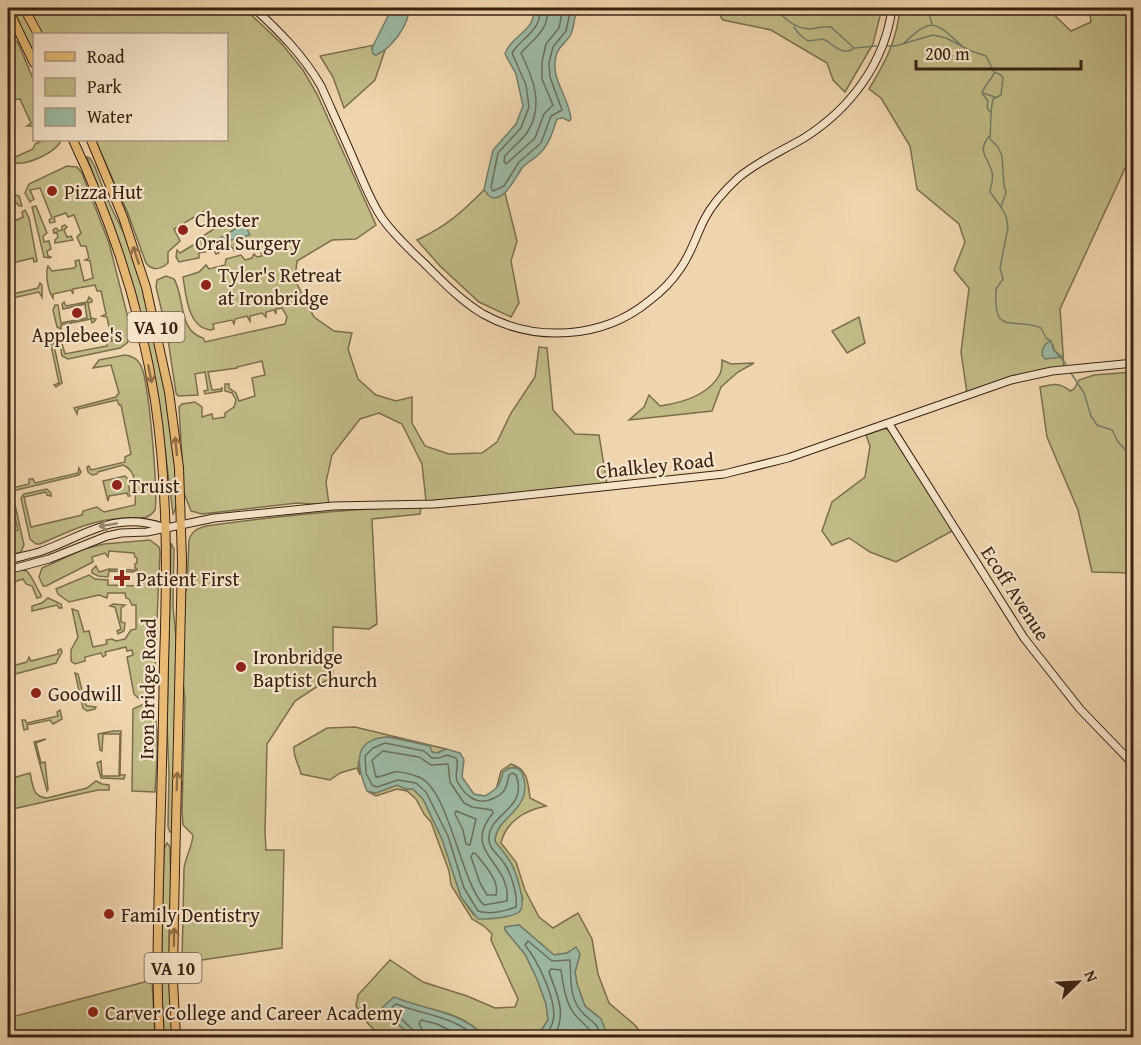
<svg xmlns="http://www.w3.org/2000/svg" width="1141" height="1045" viewBox="0 0 1141 1045" font-family="'Gentium Book Plus',serif">
	<rect width="100%" height="100%" fill="#efd5ad"/>
	<filter id="stains"><feTurbulence type="fractalNoise" baseFrequency=".00333" numOctaves="4"/><feColorMatrix values="0 0 0 0 .2 0 0 0 0 .09 0 0 0 0 .02 0 0 0 .5 -.17"/></filter>
	<radialGradient id="worn" r=".72"><stop offset=".6" stop-color="#630" stop-opacity="0"/><stop offset="1" stop-color="#630" stop-opacity=".3"/></radialGradient>
	<g fill="#c0bb85" stroke="#7c6e4c" stroke-width="1.5">
		<path d="M 11,8 L 21,8 L 34,34 L 34,55 Z"/>
		<path d="M 29,8 L 244,8 L 282,44 L 303,70 L 317,94 L 376,225 L 356,239 L 332,240 L 297,261 L 295,280 L 314,317 L 334,331 L 352,333 L 348,349 L 358,379 L 376,395 L 396,401 L 412,397 L 412,423 L 425,446 L 449,454 L 482,453 L 497,442 L 511,413 L 535,377 L 539,347 L 547,348 L 553,410 L 575,434 L 599,435 L 607,484 L 473,498 L 426,501 L 422,464 L 402,424 L 379,413 L 360,419 L 332,455 L 326,482 L 329,505 L 297,503 L 202,514 L 191,511 L 184,493 L 179,407 L 182,404 L 195,402 L 202,407 L 202,417 L 212,414 L 213,419 L 225,417 L 225,413 L 234,407 L 236,400 L 232,393 L 225,391 L 225,384 L 229,384 L 229,388 L 236,393 L 239,401 L 255,396 L 252,378 L 265,375 L 262,361 L 237,367 L 237,368 L 208,372 L 212,390 L 221,389 L 222,387 L 222,391 L 205,394 L 204,391 L 208,390 L 205,372 L 195,374 L 198,395 L 178,396 L 176,393 L 167,333 L 156,287 L 157,280 L 166,276 L 174,279 C 185,297 178,331 203,338 L 205,342 L 285,324 L 287,317 L 282,308 L 276,309 L 276,314 L 274,310 L 266,312 L 266,317 L 262,313 L 250,316 L 250,321 L 247,316 L 235,319 L 234,324 L 232,320 L 213,324 L 214,329 L 211,330 C 188,328 186,296 183,277 L 199,272 L 206,265 L 209,269 L 225,265 L 226,259 L 241,255 L 245,260 L 252,258 L 254,254 L 257,257 L 262,256 L 257,240 L 251,241 L 250,246 L 248,242 L 234,245 L 234,250 L 231,246 L 219,249 L 219,253 L 216,254 L 214,250 L 199,253 L 199,258 L 179,262 L 176,257 L 177,250 L 180,253 L 203,239 L 203,236 L 217,227 L 206,210 L 174,229 L 180,241 L 168,252 L 168,263 C 160,270 152,271 146,263 L 127,211 L 95,140 L 226,140 L 226,34 L 42,34 Z"/>
		<path d="M 715,8 L 882,8 L 873,44 L 845,92 L 833,80 L 827,63 L 771,30 L 723,20 Z"/>
		<path d="M 900,8 L 963,8 L 988,10 L 993,8 L 1047,8 L 1071,31 L 1091,22 L 1089,8 L 1133,8 L 1133,151 L 1060,309 L 1064,367 L 967,393 L 961,352 L 969,288 L 954,270 L 965,242 L 959,224 L 917,189 L 910,146 L 881,98 L 869,89 C 886,61 897,40 900,8 Z"/>
		<path d="M 8,39 L 14,39 L 18,43 L 34,81 L 34,130 L 32,126 L 27,126 L 31,123 L 20,99 L 8,100 L 8,94 L 13,87 L 8,76 Z"/>
		<path d="M 374,45 L 372,48 L 373,54 L 376,55 L 386,47 L 375,80 L 344,108 L 333,77 L 320,56 Z"/>
		<path d="M 39,140 L 61,140 C 58,152 23,168 12,162 L 11,159 L 33,149 L 35,144 L 40,142 Z"/>
		<path d="M 87,157 L 90,158 L 95,167 C 100,181 106,196 112,209 C 119,224 128,239 133,255 C 146,292 192,488 173,514 L 160,410 L 133,289 L 123,255 Z"/>
		<path d="M 67,166 L 77,167 L 82,173 L 109,243 L 132,334 L 127,343 L 120,348 L 68,359 L 62,356 L 59,339 L 60,336 L 65,354 L 107,346 L 107,342 L 112,341 L 107,317 L 102,316 L 106,314 L 101,291 L 97,291 L 95,285 L 73,289 L 73,294 L 71,290 L 53,294 L 53,298 C 48,291 45,274 48,266 L 52,271 L 74,268 L 76,266 L 75,261 L 79,260 L 84,281 L 93,278 L 90,261 L 85,260 L 89,258 L 86,246 L 81,246 L 77,237 L 81,233 L 74,215 L 68,217 L 66,213 L 54,217 L 55,222 L 50,223 L 49,220 L 52,218 L 40,188 L 30,190 L 34,199 L 30,202 L 25,193 L 29,184 Z"/>
		<path d="M 485,189 L 487,194 L 494,198 L 505,193 L 517,241 L 511,261 L 519,303 L 511,317 L 479,302 L 440,266 L 417,240 C 447,226 462,212 485,189 Z"/>
		<path d="M 10,193 L 19,196 L 22,206 L 19,206 L 17,203 L 8,207 L 8,194 Z"/>
		<path d="M 36,206 L 47,233 L 43,236 L 44,242 L 49,241 L 51,249 L 47,251 L 48,256 L 51,257 L 50,258 L 44,257 L 32,207 Z"/>
		<path d="M 25,210 L 29,218 L 37,261 L 34,262 L 33,258 L 8,264 L 8,224 L 23,217 L 22,212 Z"/>
		<path d="M 65,225 L 67,227 L 64,230 L 67,237 L 71,236 L 73,240 L 55,243 L 55,240 L 58,237 L 57,232 L 54,233 L 53,230 L 56,228 L 59,231 L 62,230 L 62,226 Z"/>
		<path d="M 40,283 L 42,285 L 42,297 L 39,292 L 8,299 L 8,295 L 38,288 Z"/>
		<path d="M 89,297 L 92,300 L 92,302 L 88,303 L 91,318 L 96,319 L 94,322 L 92,323 L 91,319 L 61,325 L 61,329 L 57,327 L 53,310 L 55,305 L 58,305 L 61,323 L 87,318 L 85,304 L 63,309 L 62,304 L 64,302 L 66,306 L 87,302 Z"/>
		<path d="M 859,317 L 865,343 L 847,353 L 832,331 Z"/>
		<path d="M 48,333 L 52,336 L 62,383 L 56,387 L 54,385 L 59,383 L 49,336 L 45,334 Z"/>
		<path d="M 125,355 C 131,356 137,358 140,364 C 149,376 158,493 155,510 C 147,523 129,517 116,519 C 88,521 66,533 40,544 L 36,544 L 30,539 L 21,498 L 24,494 L 47,489 L 51,493 L 51,496 L 47,495 L 46,492 L 24,497 L 31,527 L 82,515 L 83,511 L 97,507 L 104,512 L 135,505 C 136,491 138,471 123,465 L 98,472 L 97,474 L 92,475 L 88,472 L 87,467 L 89,466 L 91,470 L 125,462 L 125,457 L 131,454 L 121,405 L 119,405 L 117,400 L 78,409 L 77,414 L 74,408 L 116,397 L 119,393 L 111,365 L 93,368 L 99,360 Z"/>
		<path d="M 722,360 L 731,364 L 754,363 L 738,372 L 721,387 L 712,411 L 629,420 L 644,407 L 649,395 L 660,406 C 681,403 709,395 720,374 C 722,370 722,364 722,360 Z"/>
		<path d="M 1133,372 L 1133,573 L 1092,572 L 1078,510 L 1047,437 L 1040,387 C 1052,384 1060,382 1070,391 L 1074,389 L 1079,380 L 1094,375 Z"/>
		<path d="M 883,429 L 887,429 L 891,432 L 954,530 L 896,562 L 870,552 L 849,538 L 832,545 L 822,531 L 832,502 L 865,477 L 870,446 L 866,435 Z"/>
		<path d="M 79,468 L 81,472 L 79,475 L 8,492 L 8,489 L 29,484 L 29,479 L 33,479 L 35,483 L 78,473 Z"/>
		<path d="M 125,476 L 128,479 L 130,496 L 128,496 L 127,493 L 109,496 L 108,501 L 103,481 Z"/>
		<path d="M 10,497 L 14,500 L 24,545 L 21,552 L 8,556 L 8,532 L 18,530 L 11,501 L 8,501 L 8,498 Z"/>
		<path d="M 421,507 L 420,514 L 372,519 L 377,624 L 369,629 L 333,627 L 333,676 L 295,701 L 267,744 L 265,832 L 266,850 L 284,850 L 282,948 L 182,963 L 184,868 C 186,856 192,847 193,835 L 183,825 L 182,812 L 185,700 L 183,682 L 185,594 L 187,587 L 189,540 C 192,531 196,529 206,526 C 278,516 348,508 421,507 Z"/>
		<path d="M 150,540 L 159,547 L 160,552 L 154,688 C 152,696 146,696 138,698 L 134,694 L 127,657 L 133,655 L 132,650 L 127,651 L 126,647 L 105,652 L 106,655 L 103,657 L 101,653 L 85,657 L 85,661 L 75,664 L 71,661 L 71,650 L 78,637 L 72,609 L 78,611 L 84,632 L 89,631 L 93,647 L 107,644 L 106,640 L 112,639 L 116,641 L 125,639 L 131,630 L 136,629 L 136,605 L 132,605 L 129,599 L 126,598 L 125,593 L 108,593 L 107,598 L 99,595 L 69,602 L 58,594 L 56,589 L 89,575 L 95,579 L 108,580 L 108,585 L 137,586 L 137,569 L 135,568 L 135,564 L 137,563 L 137,558 L 135,557 L 134,553 L 109,551 L 108,557 L 105,553 L 92,557 L 93,562 L 46,586 L 43,586 L 39,577 L 42,568 L 84,549 L 104,544 Z"/>
		<path d="M 171,543 L 174,549 L 173,607 L 178,655 L 173,830 L 170,832 L 168,827 L 169,775 L 167,724 Z"/>
		<path d="M 96,566 L 99,572 L 109,569 L 135,570 L 136,572 L 109,571 L 108,577 L 98,576 L 92,573 L 92,570 Z"/>
		<path d="M 22,570 L 27,571 C 33,578 36,587 41,595 L 41,597 L 37,598 L 32,586 L 26,584 L 23,579 L 11,583 L 12,587 L 10,588 L 8,584 L 8,573 Z"/>
		<path d="M 48,598 L 61,604 L 62,608 L 59,608 L 57,605 L 32,611 L 32,606 L 42,603 Z"/>
		<path d="M 113,604 L 125,605 L 121,608 L 121,622 L 125,623 L 124,631 L 118,634 L 117,631 L 121,629 L 115,607 L 110,606 Z"/>
		<path d="M 61,649 L 62,652 L 56,663 L 8,676 L 8,667 L 27,662 L 29,657 L 31,661 L 58,654 L 58,650 Z"/>
		<path d="M 75,673 L 78,674 L 85,703 L 87,706 L 96,707 L 95,709 L 87,711 L 83,708 Z"/>
		<path d="M 144,704 C 148,705 150,704 152,709 C 161,725 156,772 155,792 L 132,791 L 133,709 Z"/>
		<path d="M 60,710 L 62,719 L 53,724 L 50,720 L 27,725 L 28,729 L 24,730 L 22,720 L 25,720 L 27,723 L 58,716 L 57,712 Z"/>
		<path d="M 355,727 L 446,749 L 437,753 L 432,752 L 418,743 L 389,737 L 379,738 L 369,742 L 358,763 L 360,775 L 357,768 L 340,773 L 330,780 L 301,774 C 299,764 293,758 294,747 L 327,728 Z"/>
		<path d="M 113,731 L 121,731 L 120,775 L 125,775 L 124,779 L 101,778 L 97,763 L 101,761 L 102,776 L 119,776 L 120,734 L 103,734 L 102,751 L 100,750 L 98,734 Z"/>
		<path d="M 46,739 L 36,743 L 41,763 L 45,762 L 48,789 L 47,791 L 34,742 Z"/>
		<path d="M 511,764 C 528,769 528,783 530,798 L 546,806 C 526,810 506,821 501,843 L 516,862 L 525,890 L 539,917 L 553,928 L 578,913 L 592,939 L 598,974 L 609,1003 L 636,1026 L 641,1034 L 636,1037 L 605,1037 L 607,1036 L 601,1019 L 585,1006 L 577,984 L 575,972 L 580,954 L 576,948 L 567,953 L 554,955 L 519,925 L 505,927 L 505,930 L 525,954 L 537,979 L 546,1004 L 548,1020 L 537,1037 L 485,1037 C 458,1008 420,1005 383,1007 C 387,1016 405,1030 413,1037 C 378,1037 375,1036 356,1006 L 358,995 L 390,960 L 423,982 L 467,996 L 495,1008 L 515,1007 L 518,999 L 491,940 L 492,934 L 484,926 L 472,919 L 451,885 L 449,871 L 431,822 L 424,814 L 416,799 L 407,791 L 397,789 L 376,796 L 367,791 L 376,793 L 397,785 L 406,789 L 413,789 L 423,799 L 442,839 L 461,897 L 474,915 L 523,899 L 510,861 L 495,842 C 495,816 529,815 523,776 L 515,767 L 509,768 L 504,772 L 499,788 L 496,790 L 501,771 Z"/>
		<path d="M 30,773 C 33,785 32,797 47,798 L 87,788 L 96,781 L 102,784 L 109,785 L 109,790 L 98,790 L 8,810 L 8,774 L 9,779 Z"/>
		<path d="M 167,843 L 170,847 L 174,1037 L 164,1037 L 161,976 L 164,849 Z"/>
		<path d="M 152,980 L 155,1037 L 8,1037 L 8,1018 Z"/>
	</g>
	<g fill="#9cb9a4" stroke="#747d6a" stroke-width="1.5">
		<path d="M 392,8 L 409,8 C 409,25 392,48 376,55 L 373,54 L 372,48 Z"/>
		<path d="M 533,8 L 579,8 C 573,16 575,25 571,34 C 568,41 560,45 557,53 C 548,77 569,96 571,119 L 569,121 L 563,118 L 557,119 C 552,133 549,146 537,156 C 532,160 526,163 522,168 C 515,178 498,215 484,189 L 493,150 L 516,124 L 523,106 L 516,74 L 505,54 C 511,35 538,30 533,8 Z"/>
		<path d="M 240,226 L 246,227 L 250,235 L 212,245 L 212,243 Z"/>
		<path d="M 1051,341 L 1054,350 L 1062,357 L 1045,359 L 1042,355 C 1042,348 1044,343 1051,341 Z"/>
		<path d="M 389,737 L 430,746 L 432,752 L 438,753 L 446,749 L 460,753 L 464,760 L 462,777 L 474,794 L 485,796 C 497,789 500,786 503,772 C 510,767 514,766 521,771 C 538,810 495,815 495,841 C 499,847 505,853 509,860 C 515,868 528,906 519,912 C 509,919 489,919 478,919 L 461,897 L 442,839 L 423,799 L 413,789 L 406,789 L 397,785 L 376,793 L 367,791 C 356,765 352,738 389,737 Z"/>
		<path d="M 519,925 L 554,955 L 567,953 L 576,947 L 580,954 L 575,972 L 577,984 L 585,1006 L 601,1019 L 608,1036 L 537,1037 L 548,1020 L 546,1004 L 537,979 L 525,954 L 505,930 L 505,927 Z"/>
		<path d="M 394,997 C 425,1010 461,1011 485,1037 L 413,1037 C 405,1030 387,1016 383,1007 Z"/>
	</g>
	<g fill="none" stroke-linecap="round" stroke-linejoin="round">
		<g stroke="#6a6e5c" stroke-width="1.5">
			<path d="M 539,8 C 543,30 522,37 512,53 L 526,85 L 529,107 L 521,128 L 498,153 L 491,187 L 493,191 L 504,186 L 519,162 L 541,143 L 551,116 L 562,110 L 550,77 L 549,63 L 553,47 L 566,31 L 571,8"/>
			<path d="M 547,8 C 550,30 533,39 521,53 C 533,78 544,105 528,131 C 522,141 512,147 505,156 L 504,161 L 506,164 L 535,138 L 544,114 L 553,105 L 542,79 L 542,62 L 546,44 L 559,28 L 563,8"/>
			<path d="M 385,743 L 424,751 L 432,758 L 439,758 L 447,755 L 456,758 C 460,765 454,773 457,781 C 465,796 478,807 494,798 C 499,796 503,793 505,789 C 507,785 508,780 509,775 L 512,773 L 516,775 C 529,810 487,813 489,840 C 489,849 499,855 504,863 C 511,873 518,895 516,907 C 505,911 489,915 478,911 L 464,888 L 448,836 L 426,792 L 416,783 L 398,780 L 377,787 L 372,785 L 366,773 L 365,756 L 373,748 Z"/>
			<path d="M 383,751 L 419,757 L 431,765 L 448,764 L 450,782 L 464,803 L 472,807 L 492,810 L 493,813 C 460,853 512,862 507,901 L 484,905 C 460,883 449,784 416,776 C 411,774 398,771 394,772 C 387,774 382,777 376,777 L 372,760 Z"/>
			<path d="M 456,811 L 476,819 L 470,845 L 466,844 L 463,830 L 455,814 Z"/>
			<path d="M 473,853 L 476,854 C 484,865 500,880 496,895 L 487,895 L 480,883 L 471,857 Z"/>
			<path d="M 416,1038 L 414,1031 L 392,1010 L 393,1006 L 396,1004 C 423,1015 455,1016 477,1038"/>
			<path d="M 424,1038 L 423,1031 L 419,1024 L 421,1020 L 437,1024 L 465,1038"/>
			<path d="M 544,1038 C 547,1033 552,1027 553,1021 C 558,1001 537,960 525,945 L 528,941 L 552,961 L 570,960 C 571,977 569,997 581,1011 C 592,1024 596,1019 602,1038"/>
			<path d="M 553,1038 C 568,1014 557,995 549,972 L 551,969 L 561,970 C 563,985 566,1005 576,1016 C 583,1024 590,1027 594,1038"/>
		</g>
		<g stroke="#747d6a" stroke-width="1.5">
			<path d="M 775,8 C 785,19 795,29 811,29 C 818,28 824,26 831,27 L 854,48 L 877,46"/>
			<path d="M 927,8 L 932,24"/>
			<path d="M 794,27 L 799,34 L 808,41 L 823,39 C 834,44 841,56 853,49"/>
			<path d="M 904,43 C 932,17 934,21 961,45"/>
			<path d="M 887,46 L 895,46 L 933,35 L 946,38 L 971,51 L 986,56 L 994,72 L 1001,75 L 1003,78 L 1001,95 L 993,99 C 990,112 991,125 990,139 L 998,147 L 1002,156 L 1004,186 L 1006,192 L 1001,207 L 1006,216 L 1008,227 L 1000,268 L 1003,279 L 996,289 C 993,338 1012,316 1041,328 L 1046,338 L 1051,341"/>
			<path d="M 983,93 L 995,97"/>
			<path d="M 990,112 L 987,107 L 988,101 L 982,93 C 985,84 991,81 994,73"/>
			<path d="M 989,136 C 977,153 987,155 992,172 C 994,179 991,185 990,192 L 1001,207"/>
			<path d="M 1053,345 L 1054,350 L 1066,364"/>
			<path d="M 1071,373 L 1084,393 L 1091,416 L 1097,425 L 1112,430 L 1118,442 L 1134,459"/>
		</g>
		<g stroke="#382213" stroke-width="9">
			<g id="secondary">
				<path d="M 254,8 C 280,32 303,55 321,86 C 333,113 345,139 356,165 C 364,183 371,202 382,218 C 394,235 410,250 425,264 C 443,282 461,301 483,314 C 535,343 603,339 649,301 C 661,292 672,281 680,269 C 691,254 696,236 704,220 C 712,204 725,190 738,178 C 758,161 782,151 804,138 C 850,109 885,63 892,8"/>
				<path d="M 889,424 L 1024,638 L 1080,709 L 1134,765"/>
				<path d="M 8,560 C 18,557 29,555 39,552 C 83,537 113,510 163,527"/>
				<path d="M 8,570 L 49,559 L 107,536 L 121,533 L 147,532 L 214,518 L 333,506 L 434,504 L 479,500 L 724,474 L 788,458 L 1011,380 L 1052,371 L 1134,363"/>
			</g>
		</g>
		<g stroke="#382213" stroke-width="10">
			<g id="primary">
				<path d="M 24,8 L 38,34"/>
				<path d="M 8,9 L 34,63"/>
				<path d="M 73,140 C 112,222 141,311 155,401 C 168,487 167,575 164,662 C 163,720 162,778 160,836 C 159,903 155,970 160,1038"/>
				<path d="M 91,140 L 123,217 L 146,287 L 169,392 L 179,468 L 182,560 L 174,914 L 173,981 L 176,1038"/>
			</g>
		</g>
		<use href="#secondary" stroke="#f5e4ca" stroke-width="7"/>
		<use href="#primary" stroke="#e8ba76" stroke-width="8"/>
	</g>
	<defs><path id="oneway-shaft" d="M-6 0H5M1.5-3L5.5 0L1.5 3" fill="none" stroke-width="1.6" stroke-linecap="round" stroke-linejoin="round" transform="scale(1.5)"/></defs>
	<g stroke="#906e44">
		<use href="#oneway-shaft" transform="translate(136 255) rotate(-108)"/>
		<use href="#oneway-shaft" transform="translate(150 374) rotate(79)"/>
		<use href="#oneway-shaft" transform="translate(176 446) rotate(-96)"/>
		<use href="#oneway-shaft" transform="translate(177 781) rotate(-88)"/>
		<use href="#oneway-shaft" transform="translate(174 937) rotate(-89)"/>
	</g>
	<use stroke="#96836e" href="#oneway-shaft" transform="translate(108 525) rotate(170)"/>
	<g fill="#8f2418" stroke="#f5e4ca" stroke-width="2">
		<circle cx="52" cy="191" r="6"/>
		<circle cx="183" cy="230" r="6"/>
		<circle cx="206" cy="285" r="6"/>
		<circle cx="77" cy="313" r="6"/>
		<circle cx="117" cy="485" r="6"/>
		<path d="M119 569h6v6h6v6h-6v6h-6v-6h-6v-6h6z"/>
		<circle cx="241" cy="667" r="6"/>
		<circle cx="36" cy="693" r="6"/>
		<circle cx="109" cy="914" r="6"/>
		<circle cx="93" cy="1012" r="6"/>
	</g>
	<g text-anchor="middle" dominant-baseline="central" stroke-width="4.5" stroke-linejoin="round" paint-order="stroke">
		<g fill="#f5e4ca" stroke="#715c4a" stroke-width="1.5">
			<rect x="127.5" y="312" width="57" height="30" rx="4.5"/>
			<rect x="144.5" y="953" width="57" height="30" rx="4.5"/>
		</g>
		<g font-size="18" font-weight="bold" fill="#382213">
			<text x="156" y="327">VA 10</text>
			<text x="173" y="968">VA 10</text>
		</g>
		<g font-size="20" fill="#382213" stroke="#f5e4ca" text-anchor="start">
			<text x="64" y="191">Pizza Hut</text>
			<text x="195" y="219">Chester<tspan x="195" dy="23">Oral Surgery</tspan></text>
			<text x="218" y="274">Tyler's Retreat<tspan x="218" dy="23">at Ironbridge</tspan></text>
			<text x="77" y="334" text-anchor="middle">Applebee's</text>
			<text x="129" y="485">Truist</text>
			<text x="136" y="578">Patient First</text>
			<text x="253" y="656">Ironbridge<tspan x="253" dy="23">Baptist Church</tspan></text>
			<text x="48" y="693">Goodwill</text>
			<text x="121" y="914">Family Dentistry</text>
			<text x="105" y="1012">Carver College and Career Academy</text>
		</g>
		<g font-size="20" fill="#382213" stroke="#f5e4ca">
			<text transform="translate(655 465) rotate(-6)">Chalkley Road</text>
			<text transform="translate(1016 593) rotate(57)">Ecoff Avenue</text>
			<text transform="translate(147 689) rotate(-89)">Iron Bridge Road</text>
		</g>
	</g>
	<rect width="1141" height="1045" fill="none" stroke="#efd5ad" stroke-width="30"/>
	<rect x="9" y="9" width="1123" height="1027" fill="none" stroke="#382213" stroke-width="3"/>
	<rect x="15" y="15" width="1111" height="1015" fill="none" stroke="#382213" stroke-width="1.5"/>
	<rect x="33" y="33" width="195" height="108" fill="#f5e4ca" stroke="#a99681" stroke-width="1.5"/>
	<rect x="45" y="52" width="30" height="9" fill="#e8ba76" stroke="#a99681" stroke-width="1.5"/>
	<text x="87" y="63" font-size="18" fill="#382213">Road</text>
	<rect x="45" y="78" width="30" height="18" fill="#c0bb85" stroke="#a99681" stroke-width="1.5"/>
	<text x="87" y="93" font-size="18" fill="#382213">Park</text>
	<rect x="45" y="108" width="30" height="18" fill="#9cb9a4" stroke="#a99681" stroke-width="1.5"/>
	<text x="87" y="123" font-size="18" fill="#382213">Water</text>
	<g transform="translate(1078 982) rotate(66)" stroke="#f5e4ca" stroke-width="4.5" paint-order="stroke">
	<path d="M0-4.5L10 22L0 15L-10 22Z" fill="#382213"/>
	<text y="-9" font-size="16" font-weight="bold" text-anchor="middle" fill="#382213">N</text>
	</g>
	<path d="M916 60v9h165v-9" fill="none" stroke="#382213" stroke-width="3"/>
	<text x="925" y="60" font-size="18" fill="#382213" stroke="#f5e4ca" stroke-width="4.5" paint-order="stroke">200 m</text>
	<rect width="100%" height="100%" filter="url(#stains)"/>
	<rect width="100%" height="100%" fill="url(#worn)"/>
</svg>
